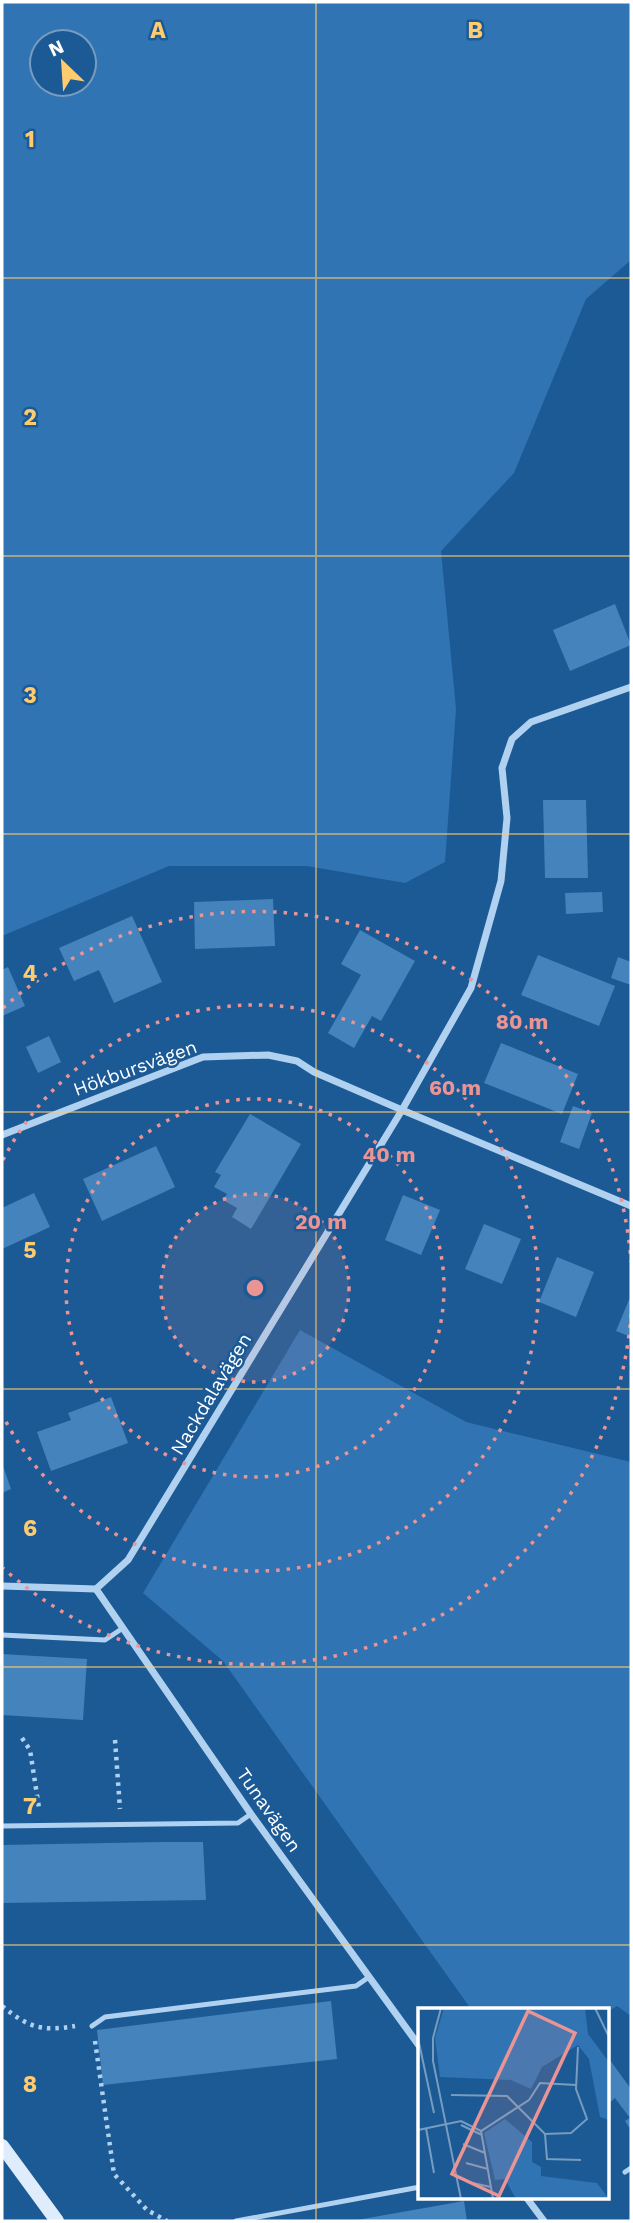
<svg xmlns="http://www.w3.org/2000/svg" width="633" height="2223" viewBox="0 0 633 2223" font-family="'Work Sans',sans-serif">
	<rect width="100%" height="100%" fill="#1c5a96"/>
	<g fill="#3074b4" fill-rule="evenodd">
		<path d="M 2,2 L 631,2 L 631,260 L 586,299 L 514,473 L 441,551 L 456,709 L 445,862 L 405,883 L 307,866 L 169,866 L 2,936 ZM 42,42 L 84,42 L 84,84 L 42,84 Z"/>
		<path d="M 300,1330 L 466,1422 L 631,1462 L 631,2016 L 617,2006 L 607,2012 L 607,2010 L 471,2009 L 223,1661 L 143,1593 Z"/>
	</g>
	<g fill="#4583bd">
		<path d="M 615,604 L 631,645 L 570,671 L 553,630 Z"/>
		<path d="M 543,800 L 586,800 L 588,878 L 545,878 Z"/>
		<path d="M 602,892 L 603,912 L 566,914 L 565,893 Z"/>
		<path d="M 273,899 L 275,946 L 195,949 L 194,902 Z"/>
		<path d="M 132,916 L 162,982 L 114,1003 L 99,970 L 74,981 L 59,948 Z"/>
		<path d="M 360,930 L 415,961 L 381,1021 L 372,1016 L 354,1048 L 328,1033 L 361,975 L 341,964 Z"/>
		<path d="M 538,955 L 615,986 L 599,1026 L 521,995 Z"/>
		<path d="M 618,957 L 631,962 L 631,985 L 611,978 Z"/>
		<path d="M 8,967 L 25,1006 L 2,1016 L 2,970 Z"/>
		<path d="M 49,1036 L 61,1062 L 38,1073 L 26,1047 Z"/>
		<path d="M 501,1043 L 578,1074 L 562,1114 L 484,1083 Z"/>
		<path d="M 573,1106 L 592,1113 L 579,1149 L 560,1142 Z"/>
		<path d="M 250,1114 L 301,1144 L 251,1229 L 232,1217 L 237,1208 L 223,1200 L 227,1194 L 214,1187 L 221,1175 L 215,1172 Z"/>
		<path d="M 156,1146 L 175,1187 L 102,1221 L 83,1179 Z"/>
		<path d="M 34,1193 L 50,1227 L 2,1249 L 2,1208 Z"/>
		<path d="M 403,1195 L 440,1210 L 421,1255 L 385,1240 Z"/>
		<path d="M 484,1224 L 521,1239 L 502,1284 L 465,1269 Z"/>
		<path d="M 557,1257 L 594,1272 L 576,1317 L 539,1302 Z"/>
		<path d="M 631,1295 L 631,1337 L 616,1331 Z"/>
		<path d="M 111,1397 L 128,1443 L 51,1471 L 37,1432 L 71,1420 L 68,1413 Z"/>
		<path d="M 2,1463 L 11,1489 L 2,1493 Z"/>
		<path d="M 2,1654 L 87,1659 L 83,1720 L 2,1715 Z"/>
		<path d="M 162,1842 L 203,1842 L 206,1900 L 2,1903 L 2,1845 Z"/>
		<path d="M 331,2001 L 337,2059 L 103,2085 L 97,2030 Z"/>
		<path d="M 607,2056 L 631,2089 L 631,2130 L 625,2121 L 630,2118 L 615,2098 L 607,2105 Z"/>
		<path d="M 464,2201 L 467,2221 L 357,2221 L 357,2220 Z"/>
	</g>
	<g fill="none" stroke-linecap="round" stroke-linejoin="round">
		<g stroke="#b0d1ef" stroke-width="4.5" stroke-dasharray="3.5 5" stroke-linecap="butt">
			<path d="M 22,1738 L 30,1750 L 39,1808"/>
			<path d="M 115,1740 L 120,1809"/>
			<path d="M 2,2006 C 28,2027 41,2032 75,2026"/>
			<path d="M 95,2041 L 114,2174 L 147,2210 L 167,2221"/>
		</g>
		<g stroke="#b0d1ef" stroke-width="5">
			<path d="M 2,1635 L 105,1640 L 123,1628"/>
			<path d="M 2,1826 L 238,1823 L 251,1814"/>
			<path d="M 92,2026 L 105,2017 L 356,1986 L 369,1977"/>
			<path d="M 625,2172 L 631,2168"/>
			<path d="M 236,2221 L 420,2187"/>
		</g>
		<g stroke="#b0d1ef" stroke-width="7">
			<path d="M 2,1135 L 203,1057 L 268,1055 L 297,1061 L 314,1072 L 402,1110 L 631,1206"/>
			<path d="M 2,1586 L 96,1589 L 128,1560 L 402,1110 L 471,988 L 501,881 L 507,818 L 502,768 L 512,739 L 531,722 L 631,687"/>
			<path d="M 96,1589 L 251,1814 L 420,2047"/>
			<path d="M 526,2197 L 544,2221"/>
		</g>
		<path stroke="#deecfb" stroke-width="14" d="M 2,2146 L 57,2221"/>
	</g>
	<path fill="none" stroke="#ffcb6f" stroke-width="2" stroke-opacity="0.55" d="M 316,2 L 316,2221M 2,278 L 631,278M 2,556 L 631,556M 2,834 L 631,834M 2,1112 L 631,1112M 2,1389 L 631,1389M 2,1667 L 631,1667M 2,1945 L 631,1945"/>
	<circle cx="255" cy="1288" r="94" fill="#ea9494" fill-opacity=".12"/>
	<g fill="none" stroke="#ea9494" stroke-width="3.5" stroke-dasharray="3.5 7">
		<circle cx="255" cy="1288" r="94"/>
		<circle cx="255" cy="1288" r="189"/>
		<path d="M3 1160A283 283 0 1 1 3 1416"/>
		<path d="M631 1314A377 377 0 0 1 3 1568M3 1008A377 377 0 0 1 631 1262"/>
	</g>
	<g text-anchor="middle" dominant-baseline="central" stroke-width="5" stroke-linejoin="round" paint-order="stroke">
		<g font-size="19" fill="#fff" stroke="#1c5a96">
			<text transform="translate(135 1068) rotate(-20)">Hökbursvägen</text>
			<text transform="translate(211 1394) rotate(-59)">Nackdalavägen</text>
			<text transform="translate(269 1810) rotate(55)">Tunavägen</text>
		</g>
	</g>
	<g transform="translate(418 2008)">
		<rect width="191" height="191" fill="#1c5a96"/>
		<path d="M 26,0 L 167,0 L 170,26 L 191,54 L 191,112 L 182,109 L 171,51 L 160,37 L 124,59 L 113,81 L 93,72 L 22,69 L 17,30 ZM 87,111 L 114,134 L 114,154 L 123,159 L 123,168 L 179,175 L 191,191 L 98,191 L 87,171 L 77,172 L 66,125 Z" fill="#3074b4"/>
		<path fill="none" stroke="#779cc0" stroke-width="2" d="M 23,0 L 15,30 L 15,53 L 43,191M 177,0 L 191,29M 0,30 L 16,105M 33,87 L 89,88 L 127,126 L 153,125 L 169,111 L 158,81 L 160,39M 43,117 L 64,127M 8,120 L 16,165M 0,122 L 43,113 L 63,123 L 111,92 L 122,75 L 158,77M 63,123 L 75,191M 127,126 L 129,151 L 163,152M 45,136 L 67,145M 48,155 L 70,161M 50,174 L 73,179"/>
		<path fill="#ea9494" fill-opacity="0.15" stroke="#ea9494" stroke-width="3.5" d="M 110,3 L 157,25 L 81,188 L 34,166 Z"/>
		<rect width="191" height="191" fill="none" stroke="#fff" stroke-width="3.5"/>
	</g>
	<g font-size="23" text-anchor="middle" font-weight="bold" fill="#ffcb6f" stroke="#1c5a96" stroke-width="5" stroke-linejoin="round" paint-order="stroke">
		<text x="158" y="38">A</text>
		<text x="475" y="38">B</text>
		<text x="30" y="147">1</text>
		<text x="30" y="425">2</text>
		<text x="30" y="703">3</text>
		<text x="30" y="981">4</text>
		<text x="30" y="1258">5</text>
		<text x="30" y="1536">6</text>
		<text x="30" y="1814">7</text>
		<text x="30" y="2092">8</text>
	</g>
	<circle cx="255" cy="1288" r="10" fill="#ea9494" stroke="#1c5a96" stroke-width="3.5"/>
	<g font-size="21" text-anchor="middle" font-weight="bold" fill="#ea9494" stroke="#1c5a96" stroke-width="5" stroke-linejoin="round" paint-order="stroke">
		<text x="522" y="1029">80 m</text>
		<text x="455" y="1095">60 m</text>
		<text x="389" y="1162">40 m</text>
		<text x="321" y="1229">20 m</text>
	</g>
	<rect width="633" height="2223" fill="none" stroke="#ffffff" stroke-width="7"/>
	<g transform="translate(63 63) rotate(335)"><circle r="33" fill="#1c5a96" stroke="#779cc0" stroke-width="2"/>
	<path d="M0-5L12 26L0 18L-12 26Z" fill="#ffcb6f"/>
	<text y="-10" font-size="19" font-weight="bold" text-anchor="middle" fill="#ffffff">N</text>
	</g>
</svg>
